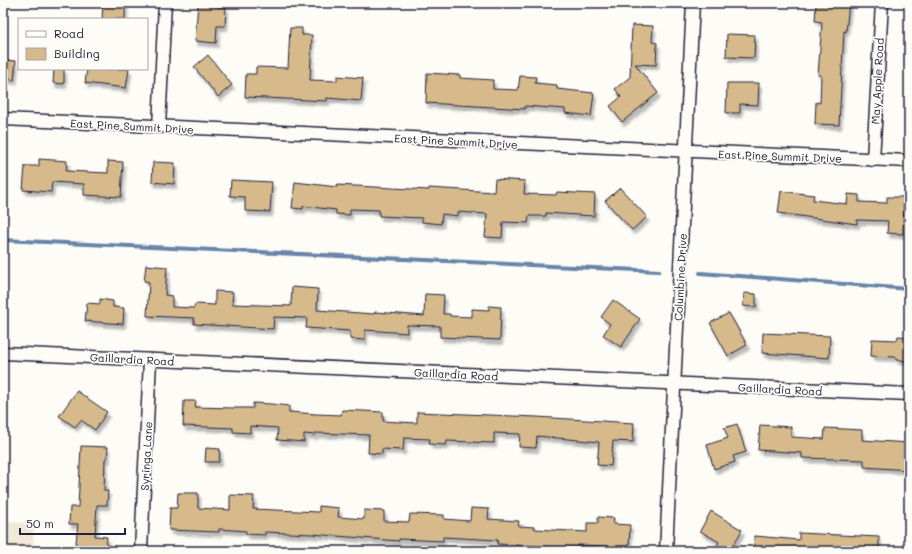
<svg xmlns="http://www.w3.org/2000/svg" width="912" height="554" viewBox="0 0 912 554" font-family="Mali,sans-serif">
	<defs>
		<filter id="shadow"><feDropShadow dx="2.5" dy="4.5" stdDeviation="1" flood-color="#0004"/></filter>
	</defs>
	<rect width="100%" height="100%" fill="#fdfcf7"/>
	<filter id="ink" filterUnits="userSpaceOnUse"><feTurbulence type="fractalNoise" baseFrequency=".025" numOctaves="2"/><feDisplacementMap in="SourceGraphic" scale="8" xChannelSelector="R" yChannelSelector="G"/><feConvolveMatrix kernelMatrix="1 2 1 2 8 2 1 2 1" color-interpolation-filters="sRGB"/></filter>
	<g filter="url(#ink)">
		<path fill="#f1e8d7" d="M 3,522 L 34,523 L 33,551 L 3,551 Z"/>
		<g fill="none" stroke-linecap="round" stroke-linejoin="round">
			<g stroke="#6784a8" stroke-width="4">
				<path d="M 3,240 L 659,271"/>
				<path d="M 700,273 L 909,289"/>
			</g>
		</g>
		<g fill="#d6ba8b" stroke="#22223b" filter="url(#shadow)">
			<path d="M 103,3 L 125,3 L 125,19 L 102,19 Z"/>
			<path d="M 198,3 L 218,3 L 218,7 L 226,7 L 225,26 L 217,26 L 216,43 L 195,41 Z"/>
			<path d="M 816,3 L 849,3 L 846,32 L 844,31 L 839,125 L 815,124 L 816,102 L 820,103 L 821,75 L 818,75 L 822,22 L 815,21 Z"/>
			<path d="M 632,25 L 653,26 L 652,42 L 657,43 L 656,65 L 635,64 L 658,93 L 622,122 L 610,106 L 621,97 L 615,89 L 630,77 Z"/>
			<path d="M 290,28 L 302,28 L 302,35 L 312,35 L 310,80 L 337,81 L 337,76 L 363,78 L 361,101 L 327,98 L 327,101 L 245,97 L 246,74 L 256,74 L 256,67 L 288,68 Z"/>
			<path d="M 727,34 L 755,35 L 754,58 L 726,57 Z"/>
			<path d="M 208,55 L 232,85 L 218,97 L 194,67 Z"/>
			<path d="M 3,60 L 16,61 L 14,80 L 3,79 Z"/>
			<path d="M 54,69 L 64,69 L 64,84 L 53,83 Z"/>
			<path d="M 87,69 L 129,69 L 126,88 L 85,83 Z"/>
			<path d="M 427,73 L 460,75 L 460,78 L 493,80 L 493,89 L 518,90 L 520,76 L 536,77 L 535,83 L 557,85 L 557,89 L 594,93 L 591,116 L 565,113 L 565,109 L 525,106 L 525,109 L 426,103 Z"/>
			<path d="M 727,83 L 759,83 L 758,105 L 740,104 L 740,113 L 726,113 Z"/>
			<path d="M 39,159 L 67,161 L 66,171 L 108,173 L 108,161 L 123,162 L 121,197 L 84,195 L 84,184 L 52,182 L 51,192 L 23,190 L 25,166 L 39,166 Z"/>
			<path d="M 153,162 L 175,163 L 174,184 L 152,182 Z"/>
			<path d="M 495,179 L 525,181 L 524,194 L 556,195 L 557,192 L 595,194 L 594,216 L 546,213 L 546,216 L 529,216 L 528,223 L 503,222 L 502,238 L 485,237 L 487,214 L 458,212 L 458,216 L 442,214 L 441,224 L 422,222 L 422,218 L 379,216 L 379,210 L 350,209 L 350,215 L 336,214 L 336,210 L 303,206 L 303,209 L 292,208 L 295,182 L 337,187 L 337,185 L 429,190 L 429,188 L 494,192 Z"/>
			<path d="M 231,180 L 272,182 L 270,212 L 245,211 L 245,197 L 230,196 Z"/>
			<path d="M 620,188 L 647,217 L 632,230 L 605,201 Z"/>
			<path d="M 781,191 L 814,195 L 813,200 L 847,204 L 848,194 L 859,195 L 859,202 L 887,203 L 887,197 L 904,197 L 903,234 L 887,233 L 888,221 L 857,220 L 857,224 L 778,213 Z"/>
			<path d="M 146,265 L 167,267 L 165,295 L 172,296 L 172,307 L 194,308 L 195,304 L 215,305 L 215,291 L 233,292 L 232,304 L 291,306 L 292,287 L 318,289 L 317,310 L 374,314 L 375,312 L 424,316 L 425,294 L 444,295 L 443,314 L 450,314 L 450,316 L 472,317 L 472,309 L 489,310 L 489,306 L 501,307 L 500,340 L 440,337 L 440,326 L 407,325 L 407,333 L 365,330 L 365,340 L 350,339 L 350,331 L 306,328 L 307,318 L 274,317 L 273,329 L 194,324 L 194,318 L 147,316 L 149,282 L 144,281 Z"/>
			<path d="M 744,293 L 756,294 L 756,307 L 743,306 Z"/>
			<path d="M 100,299 L 113,301 L 113,307 L 124,308 L 123,324 L 85,321 L 87,303 L 100,304 Z"/>
			<path d="M 613,300 L 640,319 L 621,347 L 603,335 L 610,324 L 601,317 Z"/>
			<path d="M 729,313 L 747,345 L 728,356 L 710,323 Z"/>
			<path d="M 763,333 L 830,336 L 829,358 L 762,353 Z"/>
			<path d="M 898,336 L 909,337 L 909,361 L 896,360 L 896,357 L 871,356 L 872,339 L 897,340 Z"/>
			<path d="M 77,391 L 107,412 L 95,430 L 81,420 L 75,427 L 59,416 Z"/>
			<path d="M 184,401 L 196,401 L 195,407 L 234,408 L 253,408 L 253,403 L 271,404 L 289,406 L 289,412 L 316,414 L 341,415 L 342,410 L 383,412 L 383,421 L 417,423 L 417,412 L 537,417 L 634,423 L 633,442 L 613,441 L 611,466 L 597,465 L 599,442 L 537,436 L 536,448 L 519,447 L 520,434 L 494,433 L 494,443 L 447,441 L 446,445 L 429,444 L 430,439 L 404,438 L 403,450 L 382,449 L 382,454 L 368,453 L 369,435 L 315,433 L 315,435 L 304,434 L 304,442 L 277,440 L 278,428 L 250,426 L 250,433 L 233,432 L 233,428 L 183,426 Z"/>
			<path d="M 737,424 L 746,452 L 733,456 L 735,462 L 714,469 L 707,445 L 728,438 L 724,428 Z"/>
			<path d="M 760,425 L 791,427 L 791,437 L 824,439 L 825,428 L 862,430 L 862,440 L 909,443 L 909,470 L 864,467 L 864,460 L 802,458 L 802,453 L 758,450 Z"/>
			<path d="M 81,446 L 108,447 L 107,459 L 105,459 L 104,491 L 108,491 L 107,505 L 97,505 L 95,536 L 107,537 L 106,551 L 75,551 L 78,524 L 69,524 L 70,507 L 78,507 Z"/>
			<path d="M 206,448 L 220,449 L 219,462 L 205,462 Z"/>
			<path d="M 178,493 L 198,493 L 198,508 L 230,510 L 230,495 L 254,496 L 253,509 L 319,512 L 319,506 L 339,508 L 338,517 L 364,519 L 364,510 L 384,511 L 384,521 L 409,522 L 410,514 L 444,515 L 444,519 L 470,521 L 471,508 L 489,509 L 488,519 L 519,521 L 518,526 L 535,527 L 535,529 L 587,532 L 587,523 L 598,523 L 598,517 L 614,518 L 613,524 L 630,525 L 629,547 L 578,545 L 578,548 L 497,544 L 498,540 L 443,537 L 443,541 L 399,539 L 399,541 L 312,534 L 265,532 L 265,535 L 246,534 L 246,531 L 219,529 L 219,532 L 169,530 L 170,508 L 177,508 Z"/>
			<path d="M 711,511 L 742,530 L 730,551 L 714,551 L 719,542 L 700,531 Z"/>
			<path d="M 799,533 L 879,537 L 879,551 L 753,551 L 755,536 L 799,540 Z"/>
		</g>
		<g fill="none" stroke-linecap="round" stroke-linejoin="round">
			<g stroke="#22223b" stroke-width="15">
				<g id="minor">
					<path d="M 3,119 L 909,161"/>
					<path d="M 159,127 L 165,3"/>
					<path d="M 873,160 L 882,3"/>
					<path d="M 3,353 L 909,394"/>
					<path d="M 141,551 L 150,360"/>
					<path d="M 666,551 L 693,3"/>
				</g>
			</g>
			<use href="#minor" stroke="#fdfcf7" stroke-width="12"/>
		</g>
	</g>
	<g text-anchor="middle" dominant-baseline="central" stroke-width="3.5" stroke-linejoin="round" paint-order="stroke">
		<g font-size="11" fill="#22223b" stroke="#fdfcf7">
			<text transform="translate(877 81) rotate(-87)">May Apple Road</text>
			<text transform="translate(132 126) rotate(3)">East Pine Summit Drive</text>
			<text transform="translate(456 141) rotate(3)">East Pine Summit Drive</text>
			<text transform="translate(780 156) rotate(2)">East Pine Summit Drive</text>
			<text transform="translate(680 277) rotate(-87)">Columbine Drive</text>
			<text transform="translate(132 359) rotate(3)">Gaillardia Road</text>
			<text transform="translate(456 374) rotate(3)">Gaillardia Road</text>
			<text transform="translate(780 389) rotate(3)">Gaillardia Road</text>
			<text transform="translate(146 456) rotate(-87)">Syringa Lane</text>
		</g>
	</g>
	<rect width="912" height="554" fill="none" stroke="#fdfcf7" stroke-width="16"/>
	<rect x="8" y="8" width="896" height="538" fill="none" stroke="#22223b" stroke-width="1.5" filter="url(#ink)"/>
	<rect x="18" y="18" width="130" height="52" fill="#fdfcf7" stroke="#a5a5ac"/>
	<rect x="26" y="31" width="20" height="6" fill="#fdfcf7" stroke="#a5a5ac"/>
	<text x="54" y="38" font-size="12" fill="#22223b">Road</text>
	<rect x="26" y="48" width="20" height="12" fill="#d6ba8b" stroke="#a5a5ac"/>
	<text x="54" y="58" font-size="12" fill="#22223b">Building</text>
	<path d="M20 528v6h105v-6" fill="none" stroke="#22223b" stroke-width="2"/>
	<text x="26" y="528" font-size="12" fill="#22223b" stroke="#fdfcf7" stroke-width="3" paint-order="stroke">50 m</text>
</svg>
